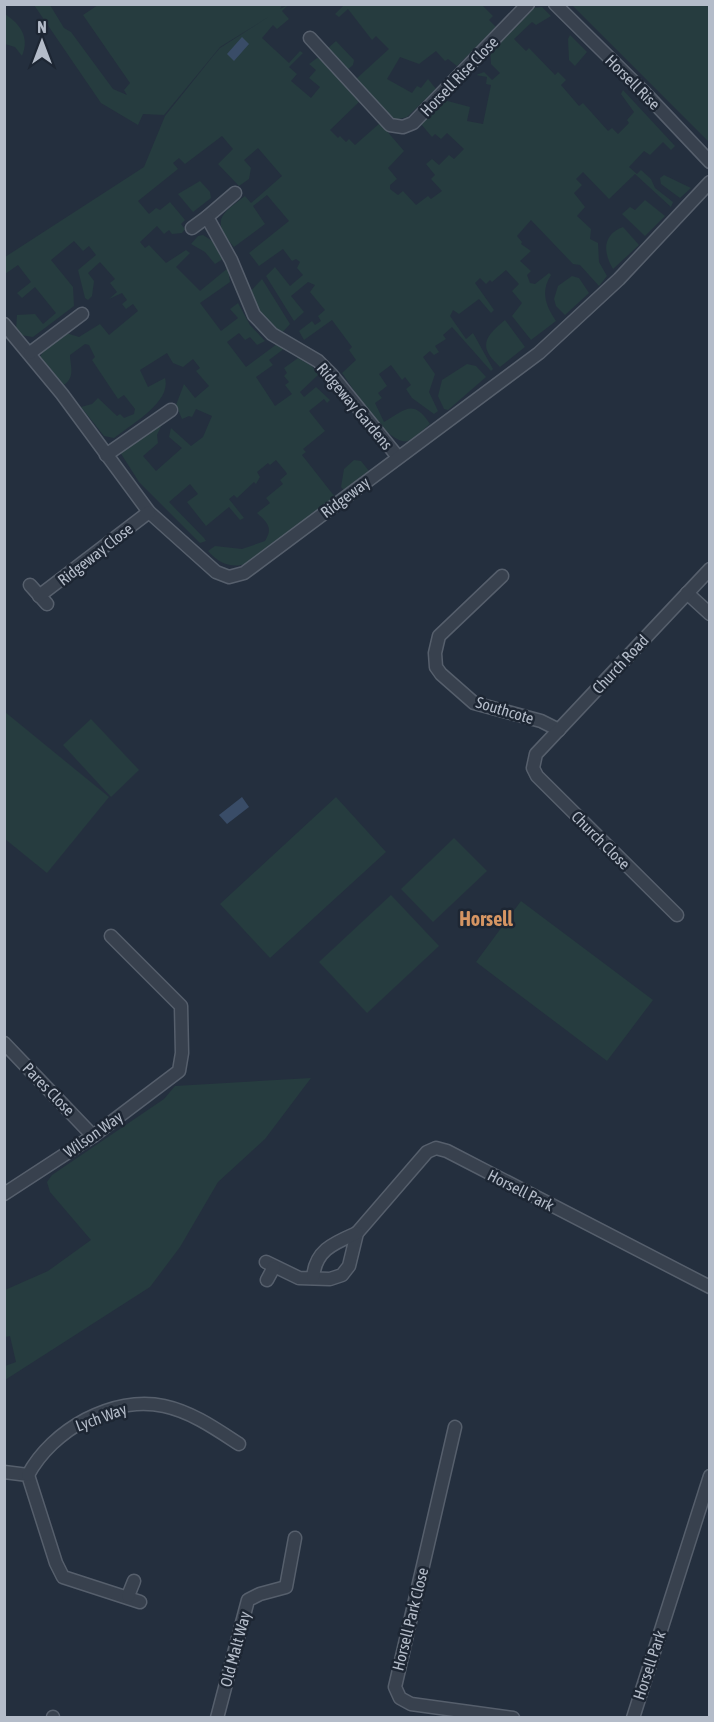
<svg xmlns="http://www.w3.org/2000/svg" width="714" height="1722" viewBox="0 0 714 1722" font-family="'Asap Condensed',sans-serif">
	<rect width="100%" height="100%" fill="#242f3e"/>
	<g fill="#263c3f">
		<path d="M 34,5 L 50,5 L 64,28 L 71,32 L 113,89 L 127,95 L 124,90 L 130,83 L 83,15 L 98,5 L 282,5 L 280,9 L 288,5 L 282,11 L 289,19 L 277,29 L 273,25 L 262,38 L 289,63 L 300,51 L 303,53 L 289,67 L 297,74 L 291,81 L 311,98 L 320,87 L 309,78 L 316,70 L 309,64 L 317,58 L 322,59 L 359,102 L 330,130 L 338,138 L 340,136 L 346,142 L 349,139 L 355,145 L 380,123 L 404,151 L 388,168 L 397,179 L 390,185 L 390,189 L 398,195 L 403,191 L 416,205 L 428,196 L 431,199 L 442,191 L 431,179 L 435,175 L 426,164 L 432,159 L 439,165 L 449,155 L 454,159 L 464,149 L 447,133 L 441,139 L 435,134 L 432,137 L 421,124 L 440,99 L 470,107 L 467,121 L 483,124 L 491,85 L 486,84 L 487,77 L 476,75 L 484,72 L 492,80 L 500,73 L 491,64 L 490,48 L 527,9 L 542,7 L 551,16 L 536,25 L 532,22 L 514,39 L 526,51 L 529,48 L 555,75 L 558,72 L 566,80 L 561,85 L 579,106 L 583,103 L 608,131 L 612,128 L 618,134 L 629,123 L 627,120 L 634,112 L 621,94 L 623,90 L 675,146 L 671,150 L 663,142 L 650,155 L 644,151 L 629,167 L 637,174 L 641,170 L 651,179 L 655,188 L 673,202 L 671,207 L 635,174 L 609,199 L 583,172 L 576,179 L 582,185 L 574,193 L 585,207 L 577,216 L 591,229 L 590,239 L 598,243 L 599,262 L 607,276 L 599,286 L 580,265 L 573,264 L 531,220 L 517,236 L 522,242 L 521,244 L 531,251 L 520,261 L 531,271 L 527,275 L 530,283 L 535,284 L 549,273 L 551,275 C 540,292 546,306 556,321 L 531,340 L 512,316 L 522,303 L 512,291 L 519,284 L 506,270 L 492,282 L 490,280 L 486,284 L 480,278 L 475,283 L 494,310 L 491,313 L 479,299 L 459,314 L 453,310 L 450,316 L 466,339 L 473,333 L 493,369 L 491,371 L 452,327 L 443,335 L 446,339 L 435,346 L 439,352 L 434,355 L 430,351 L 423,357 L 435,374 L 429,392 L 438,411 L 434,414 L 412,398 L 406,389 L 411,385 L 405,377 L 402,380 L 391,365 L 379,374 L 387,386 L 378,393 L 382,398 L 375,403 L 384,422 C 405,410 413,398 430,424 C 424,429 415,438 408,441 C 389,447 353,388 342,373 L 356,360 L 349,350 L 352,347 L 332,320 L 304,340 L 299,331 L 312,321 L 315,325 L 321,321 L 318,316 L 325,310 L 310,292 L 315,285 L 308,282 L 291,296 L 304,312 L 294,321 L 266,276 L 275,267 L 290,286 L 303,275 L 297,268 L 300,262 L 296,259 L 292,261 L 283,249 L 259,266 L 249,253 L 289,221 L 267,195 L 253,206 L 265,224 L 234,247 C 211,220 220,215 245,196 L 251,203 L 282,176 L 258,148 L 244,160 L 251,168 L 249,179 L 239,186 L 218,164 L 233,149 L 222,136 L 185,164 L 179,158 L 173,163 L 178,169 L 138,201 L 149,214 L 156,208 L 160,210 L 170,202 L 185,220 L 181,224 L 185,229 L 182,233 L 172,234 L 169,230 L 164,234 L 157,226 L 140,242 L 145,248 L 149,245 L 166,263 L 186,250 L 190,253 L 176,267 L 200,291 L 228,268 L 230,282 L 200,303 L 221,331 L 238,318 L 230,309 L 238,303 L 250,325 L 265,341 L 257,345 L 250,337 L 245,340 L 239,333 L 227,342 L 246,367 L 277,344 L 285,348 L 269,360 L 273,365 L 256,377 L 275,406 L 292,394 L 285,385 L 289,382 L 284,376 L 287,373 L 284,368 L 298,358 L 312,366 L 318,375 L 300,392 L 304,397 L 316,387 L 330,400 L 327,403 L 324,399 L 309,411 L 325,431 L 303,449 L 306,452 L 302,455 L 335,497 L 247,564 C 230,568 220,564 208,551 L 215,546 L 242,549 L 265,541 C 273,528 268,523 257,513 L 270,503 L 266,498 L 283,484 L 280,480 L 287,474 L 286,472 L 276,460 L 270,465 L 268,463 L 257,472 L 260,477 L 256,484 L 254,482 L 237,498 L 234,495 L 229,499 L 244,518 L 240,520 L 229,507 L 206,526 L 187,502 L 198,494 L 190,484 L 169,502 L 204,538 L 206,541 L 200,543 L 139,482 L 120,452 L 159,422 L 162,424 L 157,435 L 158,443 L 143,456 L 156,471 L 182,448 L 169,437 L 171,428 L 191,446 L 203,437 L 212,416 L 196,409 L 192,417 L 189,416 L 182,419 L 176,405 L 184,384 L 195,398 L 209,386 L 196,371 L 200,368 L 193,359 L 183,367 L 173,363 L 167,353 L 140,370 L 148,387 L 165,378 C 172,402 130,425 114,438 L 104,436 L 81,407 L 92,404 L 98,398 L 117,416 L 120,414 L 124,418 L 134,414 L 135,409 L 124,395 L 118,399 L 92,360 L 95,357 L 89,345 L 85,344 L 70,355 C 70,366 77,379 60,387 L 39,358 L 45,349 L 66,333 L 79,337 L 100,324 L 109,335 L 138,311 L 133,304 L 126,309 L 122,304 L 127,300 L 122,293 L 109,299 L 117,292 L 110,283 L 115,279 L 100,262 L 88,273 L 94,281 L 92,296 L 88,300 L 85,298 L 78,270 L 96,255 L 89,246 L 83,251 L 74,241 L 51,260 L 73,287 L 74,306 L 33,337 L 20,335 L 16,330 L 17,315 L 35,314 L 43,324 L 56,313 L 35,287 L 22,298 L 17,293 L 31,282 L 18,265 L 5,274 L 5,257 L 144,167 L 165,116 L 214,55 L 220,48 L 270,16 L 220,47 L 164,115 L 143,114 L 138,125 L 101,103 Z"/>
		<path d="M 344,5 L 482,5 L 493,16 L 489,20 L 496,27 L 457,66 L 448,59 L 445,61 L 436,51 L 419,64 L 400,57 L 387,79 L 412,93 L 417,86 L 421,88 L 428,79 L 436,89 L 407,117 L 395,120 L 355,80 L 389,49 L 376,36 L 372,40 L 348,9 L 339,17 L 335,14 Z"/>
		<path d="M 572,5 L 709,5 L 709,142 Z"/>
		<path d="M 5,14 C 20,24 30,37 22,56 L 15,47 L 5,44 Z"/>
		<path d="M 570,35 L 587,52 L 575,66 L 569,60 L 568,39 Z"/>
		<path d="M 336,41 L 354,60 L 353,65 L 345,72 L 327,49 Z"/>
		<path d="M 664,175 L 666,176 L 691,188 L 680,198 L 661,184 L 660,178 Z"/>
		<path d="M 200,181 L 210,192 L 211,198 L 193,212 L 178,194 Z"/>
		<path d="M 645,200 L 665,216 L 645,236 L 622,214 L 630,207 L 635,210 Z"/>
		<path d="M 623,227 L 639,245 L 613,269 C 603,252 602,235 623,227 Z"/>
		<path d="M 203,235 L 214,242 L 223,259 L 215,264 L 205,252 L 191,244 L 198,236 Z"/>
		<path d="M 572,276 L 579,278 L 589,293 L 565,315 L 556,306 L 554,299 L 558,286 Z"/>
		<path d="M 262,279 L 290,324 L 282,333 L 265,323 L 248,294 Z"/>
		<path d="M 505,320 L 525,347 L 500,367 C 477,346 485,337 505,320 Z"/>
		<path d="M 467,364 L 476,366 L 486,377 L 448,410 L 444,409 L 438,396 L 442,380 Z"/>
		<path d="M 354,460 L 361,461 L 369,471 L 345,491 L 341,487 L 344,469 Z"/>
		<path d="M 5,712 L 109,797 L 47,873 L 5,839 Z"/>
		<path d="M 91,719 L 139,770 L 111,797 L 63,745 Z"/>
		<path d="M 336,797 L 386,852 L 270,958 L 220,904 Z"/>
		<path d="M 454,838 L 487,871 L 433,922 L 401,889 Z"/>
		<path d="M 391,895 L 439,946 L 367,1013 L 319,962 Z"/>
		<path d="M 521,901 L 653,1000 L 607,1061 L 476,962 Z"/>
		<path d="M 311,1078 L 265,1139 L 218,1182 L 180,1247 L 150,1287 L 5,1380 L 5,1366 L 16,1362 L 10,1336 L 5,1337 L 5,1290 L 48,1271 L 91,1240 L 50,1192 L 47,1182 L 52,1175 L 164,1099 L 175,1086 Z"/>
	</g>
	<g fill="#394c67">
		<path d="M 242,37 L 249,44 L 234,61 L 227,54 Z"/>
		<path d="M 242,797 L 249,807 L 227,824 L 219,815 Z"/>
	</g>
	<g fill="none" stroke-linecap="round" stroke-linejoin="round">
		<g stroke="#565f6c" stroke-width="15">
			<g id="street">
				<path d="M 555,4 L 643,91 L 710,162"/>
				<path d="M 310,38 L 390,125 L 403,127 L 413,123 L 528,4"/>
				<path d="M 235,193 L 207,217 L 231,260 L 254,315 L 272,334 L 318,361 L 331,374 L 398,457"/>
				<path d="M 192,228 L 207,217"/>
				<path d="M 4,324 L 62,394 L 149,512 L 216,572 L 229,577 L 244,573 L 539,353 L 619,279 L 710,182"/>
				<path d="M 30,353 L 82,314"/>
				<path d="M 106,455 L 171,410"/>
				<path d="M 502,576 L 439,636 L 435,653 L 436,667 L 441,674 L 474,703 L 541,721 L 559,730"/>
				<path d="M 30,585 L 47,604"/>
				<path d="M 687,593 L 710,614"/>
				<path d="M 39,596 L 149,512"/>
				<path d="M 677,915 L 537,776 L 533,768 L 536,754 L 710,569"/>
				<path d="M 4,1043 L 93,1136"/>
				<path d="M 4,1194 L 93,1136 L 179,1071 L 182,1053 L 181,1006 L 111,936"/>
				<path d="M 266,1262 L 299,1278 L 330,1279 L 342,1275 L 349,1266 L 357,1233 L 427,1152 L 436,1148 L 447,1151 L 710,1287"/>
				<path d="M 313,1278 C 315,1250 334,1243 357,1233"/>
				<path d="M 267,1280 L 274,1267"/>
				<path d="M 455,1427 L 395,1687 L 400,1698 L 411,1704 L 513,1718"/>
				<path d="M 4,1472 L 28,1475 L 56,1563 L 63,1577 L 140,1602"/>
				<path d="M 28,1475 C 52,1430 113,1395 164,1406 C 192,1412 216,1429 239,1444"/>
				<path d="M 128,1596 L 134,1581"/>
				<path d="M 53,1718 L 53,1717"/>
				<path d="M 217,1718 L 248,1600 L 260,1594 L 286,1587 L 295,1538"/>
				<path d="M 633,1718 L 710,1476"/>
			</g>
		</g>
		<use href="#street" stroke="#38414e" stroke-width="12"/>
	</g>
	<g text-anchor="middle" dominant-baseline="central" stroke-width="5" stroke-linejoin="round" paint-order="stroke">
		<g font-size="16" fill="#b4bcc9" stroke="#1d2633">
			<text transform="translate(459 76) rotate(-46)">Horsell Rise Close</text>
			<text transform="translate(633 82) rotate(45)">Horsell Rise</text>
			<text transform="translate(355 406) rotate(50)">Ridgeway Gardens</text>
			<text transform="translate(345 497) rotate(-37)">Ridgeway</text>
			<text transform="translate(95 554) rotate(-38)">Ridgeway Close</text>
			<text transform="translate(620 664) rotate(-47)">Church Road</text>
			<text transform="translate(505 710) rotate(17)">Southcote</text>
			<text transform="translate(601 840) rotate(45)">Church Close</text>
			<text transform="translate(49 1089) rotate(46)">Pares Close</text>
			<text transform="translate(93 1134) rotate(-35)">Wilson Way</text>
			<text transform="translate(521 1190) rotate(27)">Horsell Park</text>
			<text transform="translate(101 1417) rotate(-20)">Lych Way</text>
			<text transform="translate(410 1619) rotate(-76)">Horsell Park Close</text>
			<text transform="translate(235 1649) rotate(-75)">Old Malt Way</text>
			<text transform="translate(649 1665) rotate(-72)">Horsell Park</text>
		</g>
		<g font-size="20" font-weight="bold" fill="#d59563" stroke="#1d2633">
			<text x="486" y="918">Horsell</text>
		</g>
	</g>
	<rect width="714" height="1722" fill="none" stroke="#b4bcc9" stroke-width="12"/>
	<g transform="translate(42 42)" stroke="#1d2633" stroke-width="4.5" paint-order="stroke">
	<path d="M0-4.5L10 22L0 15L-10 22Z" fill="#b4bcc9"/>
	<text y="-9" font-size="16" font-weight="bold" text-anchor="middle" fill="#b4bcc9">N</text>
	</g>
</svg>
